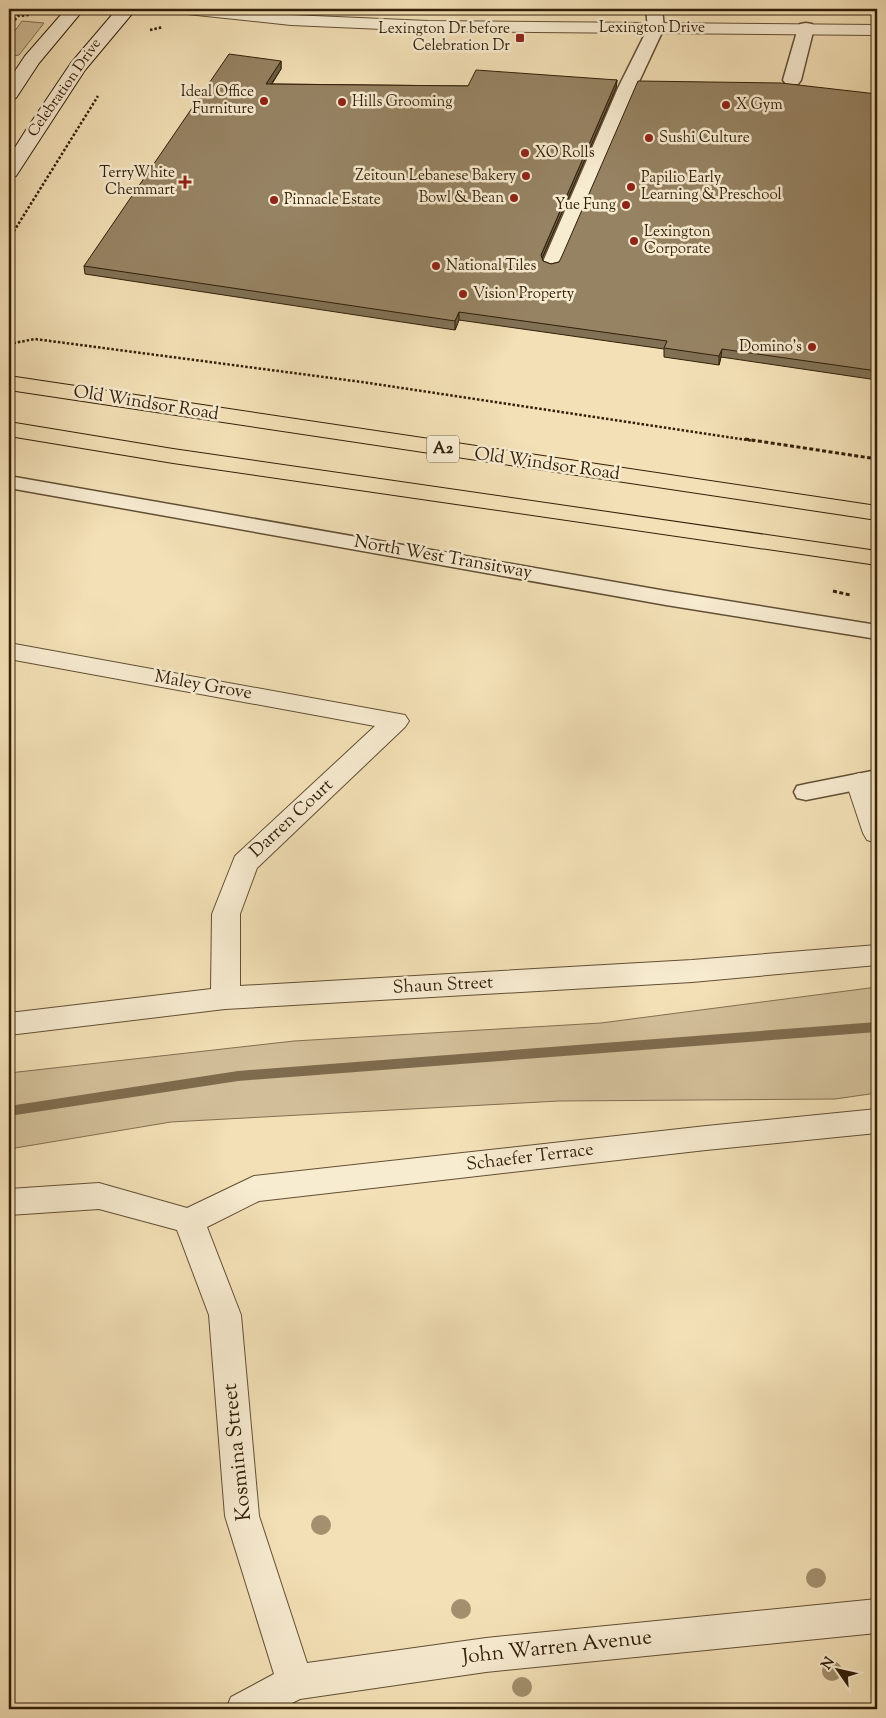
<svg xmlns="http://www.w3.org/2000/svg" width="886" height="1718" viewBox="0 0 886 1718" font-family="'Sorts Mill Goudy',serif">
	<rect width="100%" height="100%" fill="#f3e0b6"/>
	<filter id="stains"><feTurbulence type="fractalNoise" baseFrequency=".004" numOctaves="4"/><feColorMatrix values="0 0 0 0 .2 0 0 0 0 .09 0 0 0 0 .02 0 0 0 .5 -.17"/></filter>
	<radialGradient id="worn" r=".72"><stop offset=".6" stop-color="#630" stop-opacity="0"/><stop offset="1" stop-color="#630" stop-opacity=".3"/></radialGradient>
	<g fill="#d2bf99" stroke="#826f51">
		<path d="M 22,21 L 44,23 L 19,55 L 9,57 L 9,39 Z"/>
		<path d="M 877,987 L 877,1093 L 835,1099 L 559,1101 L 171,1122 L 9,1149 L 9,1073 L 294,1041 L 601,1023 Z"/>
	</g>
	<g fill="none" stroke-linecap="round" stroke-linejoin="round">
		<path fill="#7e6b4d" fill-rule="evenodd" d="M 877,1022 L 877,1032 L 238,1081 L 9,1116 L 9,1106 L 238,1071 Z"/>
		<g stroke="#624f34" stroke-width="3">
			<g id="lane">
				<path d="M 646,9 L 662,9 L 664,28 L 636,88 L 560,264 L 558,268 L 551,270 L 544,268 L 542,264 L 618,88 L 648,28 Z"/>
				<path d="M 806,23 L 812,24 L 814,28 L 801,80 L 798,84 L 786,84 L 783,80 L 798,28 L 800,24 Z"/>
				<path d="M 9,476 L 666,591 L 877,625 L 877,639 L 666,605 L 9,488 Z"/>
				<path d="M 877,770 L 877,786 L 806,800 L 797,798 L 794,792 L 797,786 L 806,784 Z"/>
			</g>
		</g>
		<g stroke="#624f34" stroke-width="2">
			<g id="street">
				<path d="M 178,9 L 236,9 L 291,15 L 428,21 L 877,25 L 877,35 L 428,31 L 291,25 L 187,14 L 181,13 Z"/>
				<path d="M 9,643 L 405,715 L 409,721 L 405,727 L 257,868 L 240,914 L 240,986 L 692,960 L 877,945 L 877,965 L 692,982 L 225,1009 L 9,1035 L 9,1013 L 211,989 L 212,914 L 235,856 L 375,726 L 9,659 Z"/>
				<path d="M 859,773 L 868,776 L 877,796 L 877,843 L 867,840 L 863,833 L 846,782 L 850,776 Z"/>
				<path d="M 877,1109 L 877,1133 L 706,1150 L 259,1201 L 207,1227 L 241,1315 L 259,1516 L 307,1663 L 486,1638 L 877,1599 L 877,1633 L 486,1672 L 300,1699 L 280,1709 L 226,1709 L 231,1697 L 274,1674 L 225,1516 L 209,1315 L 177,1230 L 99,1209 L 9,1215 L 9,1189 L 99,1183 L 187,1208 L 254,1176 L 706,1126 Z"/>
			</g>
		</g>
		<g stroke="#311f09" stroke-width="2">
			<g id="secondary">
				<path d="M 66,9 L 84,9 L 39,63 L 16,98 L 9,100 L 9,80 L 25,56 Z"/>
				<path d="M 117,9 L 136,9 L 85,70 L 16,176 L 9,178 L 9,157 L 26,130 L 71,63 Z"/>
			</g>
		</g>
		<g stroke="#311f09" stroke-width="2">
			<g id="highway">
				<path d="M 9,376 L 877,506 L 877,520 L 9,390 Z"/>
				<path d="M 9,422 L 173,449 L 877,551 L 877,565 L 173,463 L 9,436 Z"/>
			</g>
		</g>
		<g stroke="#311f09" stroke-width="2.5" stroke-dasharray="2.5 2" stroke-linecap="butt">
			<path d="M 9,27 L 18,16 L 30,15"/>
			<path d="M 150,30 L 163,27"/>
			<path d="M 9,239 L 98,96"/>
			<path d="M 9,344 L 35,339 L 362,382 L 754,441"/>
		</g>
		<g stroke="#311f09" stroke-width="3" stroke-dasharray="4 2.5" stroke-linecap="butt">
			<path d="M 745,439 L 877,459"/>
			<path d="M 833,591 L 850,595"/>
		</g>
		<use href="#lane" fill="#f7ebd0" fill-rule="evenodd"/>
		<use href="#street" fill="#f7ebd0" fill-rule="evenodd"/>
		<use href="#secondary" fill="#f7ebd0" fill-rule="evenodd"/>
		<use href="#highway" fill="#f3e0b6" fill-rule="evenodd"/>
	</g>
	<g fill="#a3906e">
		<circle cx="321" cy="1525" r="10"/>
		<circle cx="816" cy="1578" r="10"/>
		<circle cx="461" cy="1609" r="10"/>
		<circle cx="832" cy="1671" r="10"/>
		<circle cx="522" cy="1687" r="10"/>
	</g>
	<g fill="#817155" stroke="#311f09">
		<path d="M 281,61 L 281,69 L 272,84 L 468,86 L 617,80 L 616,88 L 542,259 L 543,261 L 551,264 L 559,262 L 877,94 L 877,380 L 721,357 L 719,365 L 664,357 L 664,349 L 459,320 L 455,330 L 85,274 L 84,266 Z"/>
		<path d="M 875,1697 L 877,1709 L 871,1709 Z"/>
	</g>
	<g fill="#695c45" stroke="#311f09">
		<path d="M 281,61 L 281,69 L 266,92 L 266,84 Z"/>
		<path d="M 617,80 L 616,88 L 540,263 L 541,255 Z"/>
		<path d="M 459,312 L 459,320 L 455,330 L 455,321 Z"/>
		<path d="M 722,349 L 721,357 L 719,365 L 719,356 Z"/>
	</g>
	<g fill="#968363" stroke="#311f09">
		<path d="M 229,54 L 281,61 L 266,84 L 468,86 L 476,70 L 617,80 L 541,255 L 543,261 L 551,264 L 559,262 L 562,256 L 638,81 L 781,83 L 877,94 L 877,371 L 722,349 L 719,356 L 664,348 L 667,341 L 459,312 L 455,321 L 84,266 Z"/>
		<path d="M 875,1697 L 877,1697 L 877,1708 Z"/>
	</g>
	<g fill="#8f2418" stroke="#f7ebd0" stroke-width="2">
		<rect x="515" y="33" width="10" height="10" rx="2.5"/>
		<circle cx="264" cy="101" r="5"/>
		<circle cx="342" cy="102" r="5"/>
		<circle cx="726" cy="105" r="5"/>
		<circle cx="649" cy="138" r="5"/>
		<circle cx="525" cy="153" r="5"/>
		<circle cx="526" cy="176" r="5"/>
		<path d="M182.5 174.5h5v5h5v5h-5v5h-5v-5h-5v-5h5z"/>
		<circle cx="631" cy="187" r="5"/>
		<circle cx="514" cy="198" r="5"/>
		<circle cx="274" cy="200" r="5"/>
		<circle cx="626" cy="205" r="5"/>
		<circle cx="634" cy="241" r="5"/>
		<circle cx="436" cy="266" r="5"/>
		<circle cx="463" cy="294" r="5"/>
		<circle cx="812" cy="347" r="5"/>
	</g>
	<g text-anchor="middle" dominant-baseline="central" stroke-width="5" stroke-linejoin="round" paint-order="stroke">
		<g font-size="15" fill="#311f09" stroke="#f7ebd0">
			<text x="652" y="28">Lexington Drive</text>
			<text transform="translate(65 88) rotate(-55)">Celebration Drive</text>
		</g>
		<g font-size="15" fill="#311f09" stroke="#f7ebd0" text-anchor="start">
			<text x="510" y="29" text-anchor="end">Lexington Dr before<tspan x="510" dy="17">Celebration Dr</tspan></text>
			<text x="254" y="92" text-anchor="end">Ideal Office<tspan x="254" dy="17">Furniture</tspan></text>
			<text x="352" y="102">Hills Grooming</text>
			<text x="736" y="105">X Gym</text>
			<text x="659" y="138">Sushi Culture</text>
			<text x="535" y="153">XO Rolls</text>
			<text x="175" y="173" text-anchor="end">TerryWhite<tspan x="175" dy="17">Chemmart</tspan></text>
			<text x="516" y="176" text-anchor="end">Zeitoun Lebanese Bakery</text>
			<text x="641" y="178">Papilio Early<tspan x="641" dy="17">Learning &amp; Preschool</tspan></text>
			<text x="504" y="198" text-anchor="end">Bowl &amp; Bean</text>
			<text x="284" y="200">Pinnacle Estate</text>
			<text x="616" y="205" text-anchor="end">Yue Fung</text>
			<text x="644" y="232">Lexington<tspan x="644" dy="17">Corporate</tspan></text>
			<text x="446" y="266">National Tiles</text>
			<text x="473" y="294">Vision Property</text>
			<text x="802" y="347" text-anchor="end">Domino's</text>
		</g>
		<rect fill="#f7ebd0" stroke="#6c5c45" stroke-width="1" x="427" y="435.5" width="32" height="27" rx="4"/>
		<g font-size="16" font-weight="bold" fill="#311f09">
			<text x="443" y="449">A2</text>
		</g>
		<g font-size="18" fill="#311f09" stroke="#f7ebd0">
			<text transform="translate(146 404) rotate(9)">Old Windsor Road</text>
			<text transform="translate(547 465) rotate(8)">Old Windsor Road</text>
			<text transform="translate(443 558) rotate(10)">North West Transitway</text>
			<text transform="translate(203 686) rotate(10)">Maley Grove</text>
			<text transform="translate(292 819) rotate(-43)">Darren Court</text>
			<text transform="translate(443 986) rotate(-3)">Shaun Street</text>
			<text transform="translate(530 1158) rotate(-7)">Schaefer Terrace</text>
		</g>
		<g font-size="21" fill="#311f09" stroke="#f7ebd0">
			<text transform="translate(238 1452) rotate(-96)">Kosmina Street</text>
			<text transform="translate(557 1648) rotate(-6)">John Warren Avenue</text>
		</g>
	</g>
	<rect width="886" height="1718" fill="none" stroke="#f3e0b6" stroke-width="30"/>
	<rect x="10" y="10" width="866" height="1698" fill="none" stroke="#311f09" stroke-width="2.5"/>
	<rect x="15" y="15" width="856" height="1688" fill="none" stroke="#311f09"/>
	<g transform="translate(838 1670) rotate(304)" stroke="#f7ebd0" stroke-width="4" paint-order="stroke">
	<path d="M0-4L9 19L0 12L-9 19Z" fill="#311f09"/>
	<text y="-8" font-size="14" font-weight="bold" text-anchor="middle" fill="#311f09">N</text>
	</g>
	<rect width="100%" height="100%" filter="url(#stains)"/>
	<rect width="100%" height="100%" fill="url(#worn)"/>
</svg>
